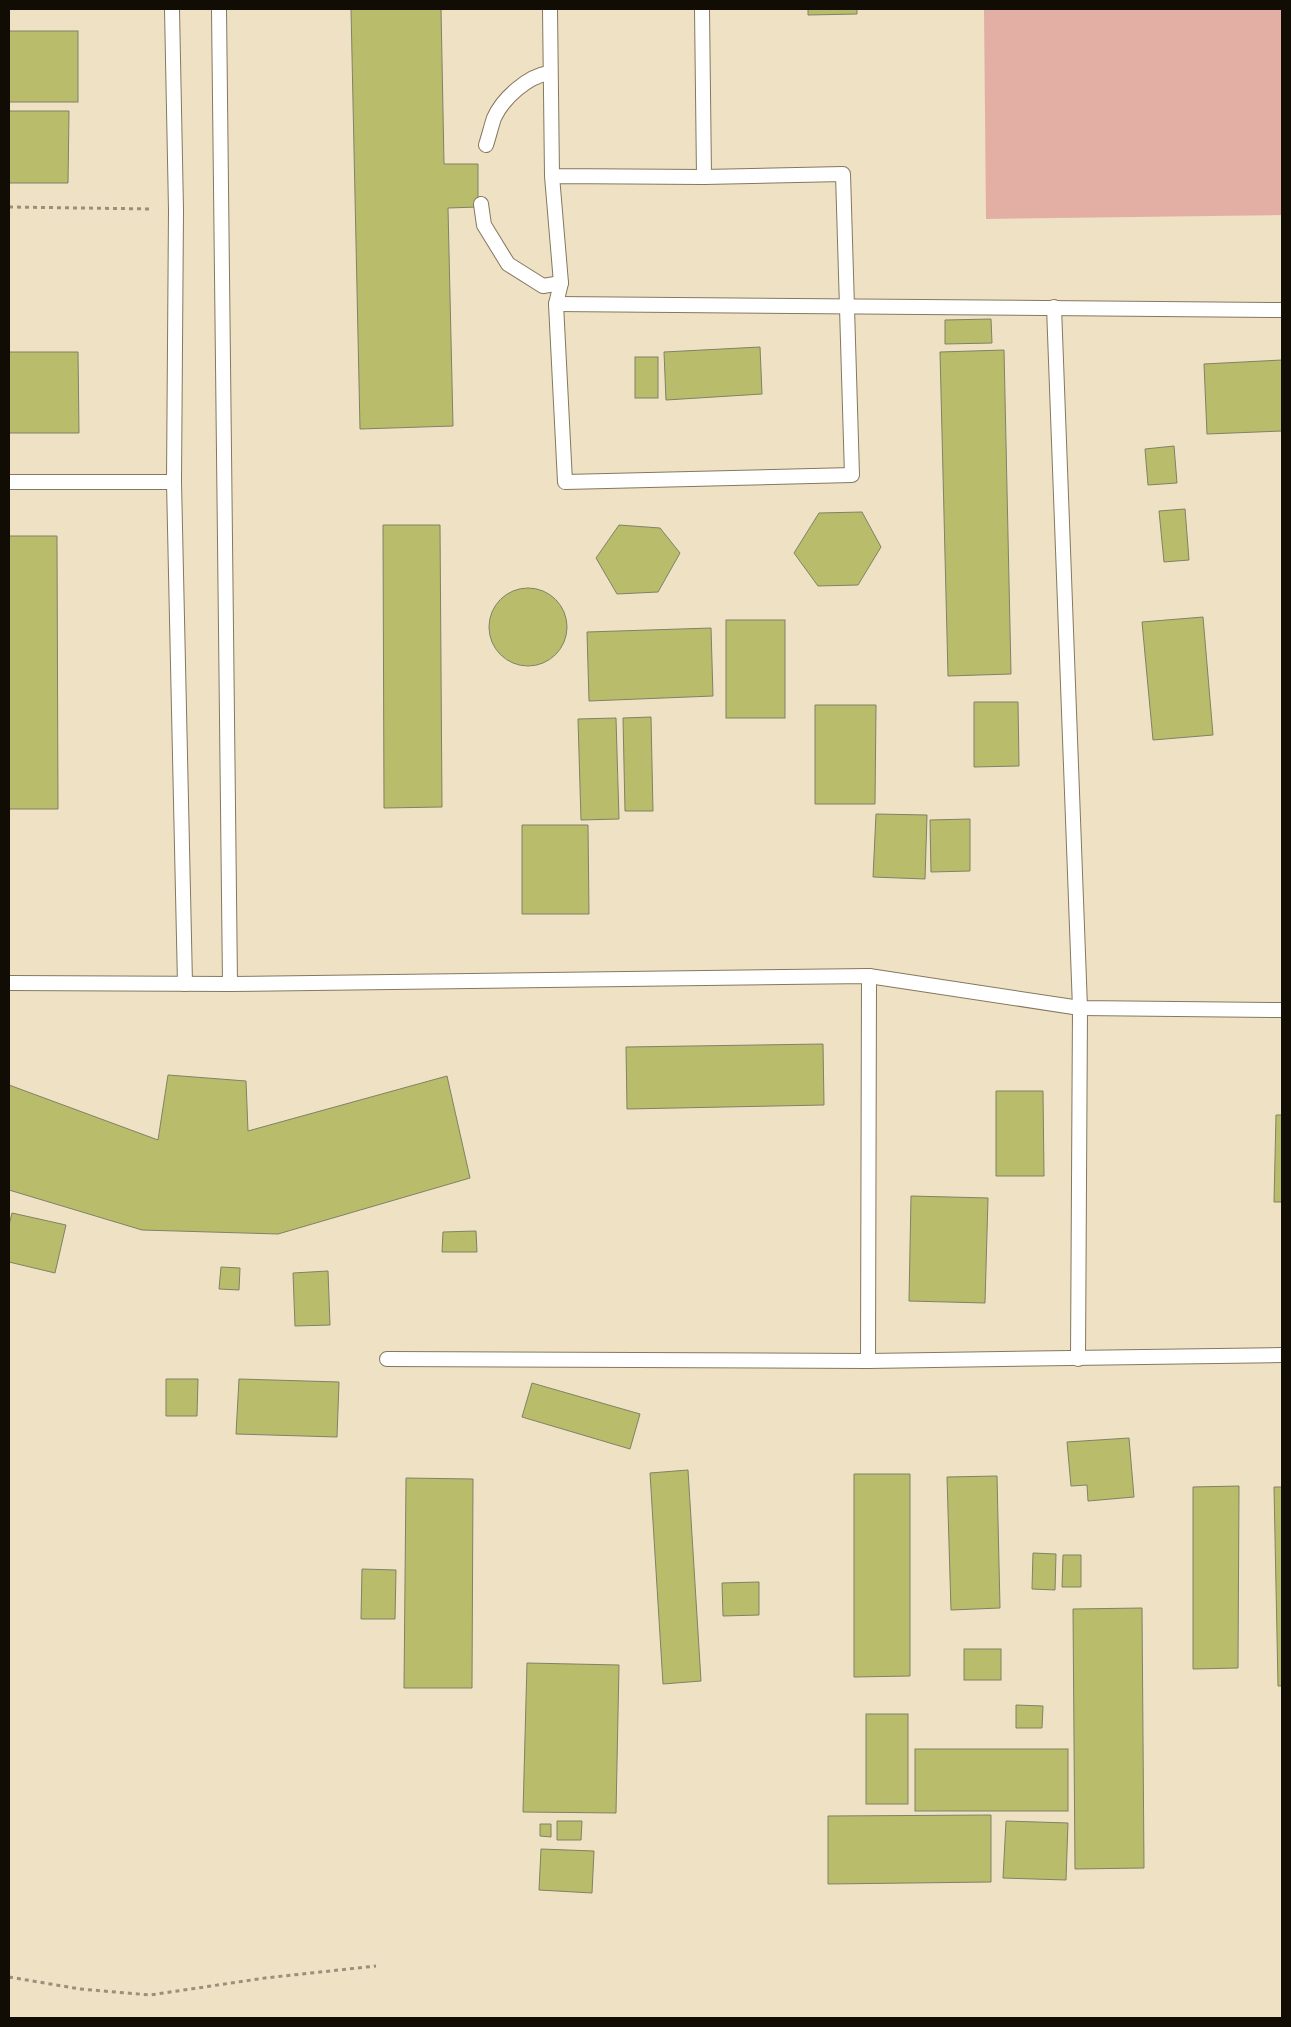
<svg xmlns="http://www.w3.org/2000/svg" width="1291" height="2027" viewBox="0 0 1291 2027" font-family="'Roboto Condensed',sans-serif">
	<rect width="100%" height="100%" fill="#efe1c4"/>
	<path fill="#e3afa4" d="M 984,9 L 1282,9 L 1282,215 L 986,219 Z"/>
	<g fill="#b9bc6b" stroke="#808266">
		<path d="M 351,9 L 441,9 L 444,164 L 478,164 L 478,207 L 448,208 L 453,426 L 360,429 Z"/>
		<path d="M 808,9 L 857,9 L 857,14 L 808,15 Z"/>
		<rect x="9" y="31" width="69" height="71"/>
		<path d="M 9,111 L 69,111 L 68,183 L 9,183 Z"/>
		<path d="M 991,319 L 992,343 L 945,344 L 945,320 Z"/>
		<path d="M 760,347 L 762,394 L 666,400 L 664,352 Z"/>
		<path d="M 1004,350 L 1011,674 L 948,676 L 940,352 Z"/>
		<path d="M 9,352 L 78,352 L 79,433 L 9,433 Z"/>
		<rect x="635" y="357" width="23" height="41"/>
		<path d="M 1282,360 L 1282,431 L 1207,434 L 1204,364 Z"/>
		<path d="M 1174,446 L 1177,483 L 1148,485 L 1145,449 Z"/>
		<path d="M 1185,509 L 1189,560 L 1164,562 L 1159,511 Z"/>
		<path d="M 862,512 L 881,547 L 858,585 L 818,586 L 794,553 L 819,513 Z"/>
		<path d="M 383,525 L 440,525 L 442,807 L 384,808 Z"/>
		<path d="M 619,525 L 660,528 L 680,553 L 658,592 L 617,594 L 596,558 Z"/>
		<path d="M 9,536 L 57,536 L 58,809 L 9,809 Z"/>
		<circle cx="528" cy="627" r="39"/>
		<path d="M 1203,617 L 1213,735 L 1153,740 L 1142,622 Z"/>
		<rect x="726" y="620" width="59" height="98"/>
		<path d="M 711,628 L 713,696 L 589,701 L 587,632 Z"/>
		<path d="M 974,702 L 1018,702 L 1019,766 L 974,767 Z"/>
		<path d="M 815,705 L 876,705 L 875,804 L 815,804 Z"/>
		<path d="M 651,717 L 653,811 L 625,811 L 623,718 Z"/>
		<path d="M 616,718 L 619,819 L 581,820 L 578,719 Z"/>
		<path d="M 876,814 L 927,815 L 925,879 L 873,877 Z"/>
		<path d="M 970,819 L 970,871 L 931,872 L 930,820 Z"/>
		<path d="M 522,825 L 588,825 L 589,914 L 522,914 Z"/>
		<path d="M 823,1044 L 824,1105 L 627,1109 L 626,1047 Z"/>
		<path d="M 168,1075 L 246,1081 L 248,1131 L 447,1076 L 470,1178 L 278,1234 L 142,1230 L 9,1190 L 9,1085 L 158,1140 Z"/>
		<path d="M 996,1091 L 1043,1091 L 1044,1176 L 996,1176 Z"/>
		<path d="M 1276,1115 L 1282,1115 L 1282,1202 L 1274,1202 Z"/>
		<path d="M 911,1196 L 988,1198 L 985,1303 L 909,1301 Z"/>
		<path d="M 12,1213 L 66,1225 L 55,1273 L 9,1262 L 9,1225 Z"/>
		<path d="M 476,1231 L 477,1252 L 442,1252 L 443,1232 Z"/>
		<path d="M 221,1267 L 240,1268 L 239,1290 L 219,1289 Z"/>
		<path d="M 328,1271 L 330,1325 L 295,1326 L 293,1273 Z"/>
		<path d="M 166,1379 L 198,1379 L 197,1416 L 166,1416 Z"/>
		<path d="M 239,1379 L 339,1382 L 337,1437 L 236,1434 Z"/>
		<path d="M 532,1383 L 640,1414 L 630,1449 L 522,1417 Z"/>
		<path d="M 1129,1438 L 1134,1497 L 1088,1501 L 1087,1485 L 1071,1486 L 1067,1442 Z"/>
		<path d="M 688,1470 L 701,1681 L 663,1684 L 650,1473 Z"/>
		<path d="M 854,1474 L 910,1474 L 910,1676 L 854,1677 Z"/>
		<path d="M 997,1476 L 1000,1608 L 951,1610 L 947,1477 Z"/>
		<path d="M 406,1478 L 473,1479 L 472,1688 L 404,1688 Z"/>
		<path d="M 1239,1486 L 1238,1668 L 1193,1669 L 1193,1487 Z"/>
		<path d="M 1274,1487 L 1282,1487 L 1282,1686 L 1278,1686 Z"/>
		<path d="M 1033,1553 L 1056,1554 L 1055,1590 L 1032,1589 Z"/>
		<path d="M 1063,1555 L 1081,1555 L 1081,1587 L 1062,1587 Z"/>
		<path d="M 362,1569 L 396,1570 L 395,1619 L 361,1619 Z"/>
		<path d="M 759,1582 L 759,1615 L 723,1616 L 722,1583 Z"/>
		<path d="M 1142,1608 L 1144,1868 L 1075,1869 L 1073,1609 Z"/>
		<rect x="964" y="1649" width="37" height="31"/>
		<path d="M 527,1663 L 619,1665 L 616,1813 L 523,1812 Z"/>
		<path d="M 1016,1705 L 1043,1706 L 1042,1728 L 1016,1728 Z"/>
		<rect x="866" y="1714" width="42" height="90"/>
		<rect x="915" y="1749" width="153" height="62"/>
		<path d="M 991,1815 L 991,1882 L 828,1884 L 828,1816 Z"/>
		<path d="M 557,1821 L 582,1821 L 581,1840 L 557,1840 Z"/>
		<path d="M 1006,1821 L 1068,1823 L 1066,1880 L 1003,1878 Z"/>
		<path d="M 540,1824 L 551,1824 L 551,1837 L 540,1836 Z"/>
		<path d="M 541,1849 L 594,1851 L 592,1893 L 539,1890 Z"/>
	</g>
	<g fill="none" stroke-linecap="round" stroke-linejoin="round">
		<g stroke="#85785e" stroke-width="16">
			<g id="lane">
				<path d="M 172,9 L 176,210 L 174,482 L 185,984"/>
				<path d="M 219,9 L 230,984"/>
				<path d="M 550,9 L 552,176 L 561,283 L 556,304 L 565,482 L 852,475 L 843,174 L 704,177 L 552,176"/>
				<path d="M 702,9 L 704,177"/>
				<path d="M 486,145 C 489,136 491,127 494,118 C 503,98 528,76 549,73"/>
				<path d="M 481,204 L 484,225 L 508,264 L 543,286 L 561,283"/>
				<path d="M 556,304 L 1282,310"/>
				<path d="M 1054,307 L 1080,1008 L 1078,1359"/>
				<path d="M 9,482 L 174,482"/>
				<path d="M 9,983 L 230,984 L 869,976 L 1080,1008 L 1282,1010"/>
				<path d="M 387,1359 L 868,1361 L 1282,1355"/>
				<path d="M 868,1361 L 869,976"/>
			</g>
		</g>
		<g stroke="#9a907a" stroke-width="3" stroke-dasharray="4 4" stroke-linecap="butt">
			<path d="M 9,207 L 153,209"/>
			<path d="M 9,1977 L 80,1989 L 150,1995 L 265,1978 L 376,1966"/>
		</g>
		<use href="#lane" stroke="#fff" stroke-width="14"/>
	</g>
	<rect width="1291" height="2027" fill="none" stroke="#110d04" stroke-width="20"/>
</svg>
